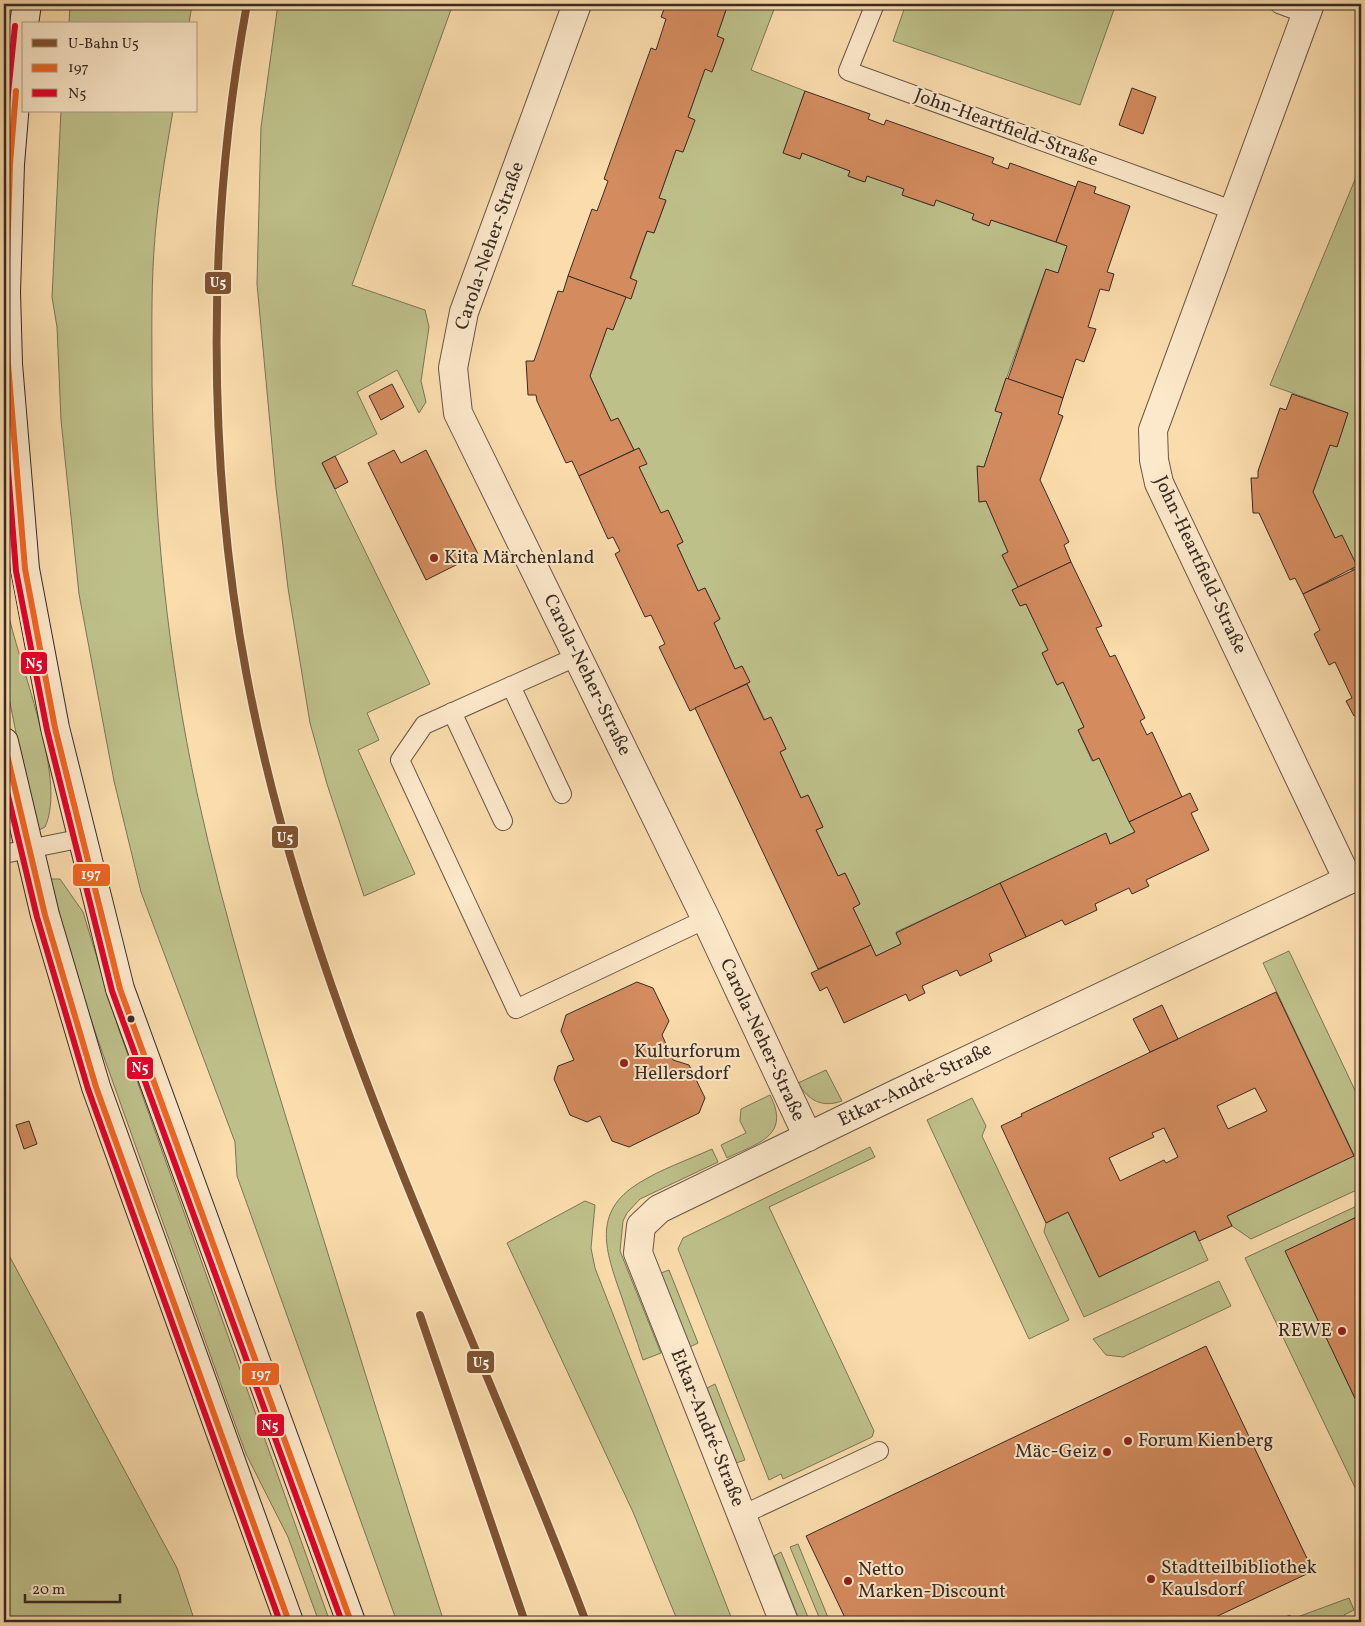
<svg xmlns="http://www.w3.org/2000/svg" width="1365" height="1626" viewBox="0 0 1365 1626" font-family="Vollkorn,serif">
	<rect width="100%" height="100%" fill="#fadcad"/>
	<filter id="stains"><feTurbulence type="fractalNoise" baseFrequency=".004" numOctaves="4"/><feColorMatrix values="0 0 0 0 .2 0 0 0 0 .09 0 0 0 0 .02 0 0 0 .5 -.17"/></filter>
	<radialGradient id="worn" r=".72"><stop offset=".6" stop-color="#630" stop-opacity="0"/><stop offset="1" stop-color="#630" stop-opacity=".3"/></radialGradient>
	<g fill="#bec08a" stroke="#7b7656">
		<path d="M 70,4 L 192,4 L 189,24 L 69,24 Z"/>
		<path d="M 278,4 L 453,4 L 352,285 L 425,310 L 429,327 L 421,381 L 426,402 L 419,413 L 397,370 L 357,392 L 377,434 L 322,463 L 430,684 L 367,713 L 379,740 L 358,750 L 415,874 L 364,896 L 327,784 L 310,723 L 288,588 L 276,488 L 257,284 L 261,127 Z"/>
		<path d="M 728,4 L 776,4 L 751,70 L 805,91 L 783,153 L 800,159 L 802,153 L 850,171 L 848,176 L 864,182 L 867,176 L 904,189 L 902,195 L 933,206 L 936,200 L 974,214 L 972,220 L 988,225 L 991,220 L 1067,246 L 1058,273 L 1046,269 L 995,410 L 1002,413 L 984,467 L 978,466 L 979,502 L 986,501 L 1008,552 L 1002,555 L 1018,587 L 1012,590 L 1020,606 L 1026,604 L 1048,650 L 1042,653 L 1057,685 L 1063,682 L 1084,727 L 1078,730 L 1092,761 L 1099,758 L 1135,832 L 1110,844 L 1106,834 L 896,932 L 901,944 L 876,956 L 853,908 L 860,904 L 845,873 L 838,876 L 816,830 L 823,827 L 808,795 L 801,798 L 780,752 L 786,749 L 765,720 L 747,684 L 750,682 L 742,666 L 735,669 L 714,623 L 720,619 L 705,588 L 698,591 L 677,545 L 683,542 L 668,510 L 661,513 L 639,467 L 646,464 L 639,448 L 634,450 L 618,418 L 611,421 L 590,376 L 607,328 L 613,330 L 647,231 L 654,233 L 666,201 L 659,198 L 676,150 L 683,152 L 694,120 L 688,117 L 705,69 L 712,71 L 724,39 L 717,36 Z"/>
		<path d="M 906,4 L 1116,4 L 1080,105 L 893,41 Z"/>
		<path d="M 61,111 L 173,111 C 165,157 157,203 154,250 C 151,294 152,339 152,383 C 154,521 168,658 197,793 C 225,922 265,1049 304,1176 C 350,1325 396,1474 444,1622 L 397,1622 L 237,1176 L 235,1142 L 141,892 L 114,781 L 79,594 L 61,420 L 57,327 L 52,297 Z"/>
		<path d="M 1361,165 L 1361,579 L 1356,569 L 1351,570 L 1357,566 L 1335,538 L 1313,492 L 1330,445 L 1337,446 L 1348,413 L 1270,385 Z"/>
		<path d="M 4,581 C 5,589 5,599 7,607 C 17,662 68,778 45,827 L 39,830 L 32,812 L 4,673 Z"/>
		<path d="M 49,879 L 60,879 L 83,912 L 119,1030 L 330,1622 L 319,1622 L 288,1537 L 246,1454 L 226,1399 L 100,1046 L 73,966 Z"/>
		<path d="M 1289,951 L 1361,1103 L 1361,1188 L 1251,1239 L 1232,1226 L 1227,1216 L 1354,1155 L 1263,963 Z"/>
		<path d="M 826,1070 L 842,1101 C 822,1108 809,1101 798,1083 Z"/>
		<path d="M 770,1095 C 791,1136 758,1143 727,1158 L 721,1145 L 746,1133 L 740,1121 L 741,1109 Z"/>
		<path d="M 972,1098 L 986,1126 L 982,1136 L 1069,1320 L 1029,1339 L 927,1120 Z"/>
		<path d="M 870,1147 L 875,1157 L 769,1207 L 874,1431 L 872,1437 L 783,1479 L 781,1474 L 769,1480 L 678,1249 L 683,1238 Z"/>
		<path d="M 712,1149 L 718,1162 L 640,1199 L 627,1213 L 623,1221 L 620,1251 L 661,1353 L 643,1360 C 636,1338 628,1316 621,1295 C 606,1252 591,1212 639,1183 C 661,1169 688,1160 712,1149 Z"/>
		<path d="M 585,1201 L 595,1205 L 591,1248 L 595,1268 L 733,1622 L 678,1622 L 633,1512 L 507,1243 Z"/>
		<path d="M 1361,1204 L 1361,1215 L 1286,1251 L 1361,1411 L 1361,1500 L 1245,1258 Z"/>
		<path d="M 1068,1212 L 1099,1277 L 1195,1231 L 1208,1260 L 1084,1317 L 1044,1232 L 1046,1223 Z"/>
		<path d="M 4,1246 L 177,1568 L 195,1622 L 4,1622 Z"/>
		<path d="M 669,1270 L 698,1343 L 690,1347 L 661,1273 Z"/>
		<path d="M 1219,1281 L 1231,1306 L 1123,1357 L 1106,1355 L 1093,1339 Z"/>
		<path d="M 715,1384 L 745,1460 L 736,1463 L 707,1388 Z"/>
		<path d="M 798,1544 L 829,1620 L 821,1622 L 790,1547 Z"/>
		<path d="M 781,1552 L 810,1622 L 800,1622 L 774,1556 Z"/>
		<path d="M 1349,1598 L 1354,1610 L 1344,1615 L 1347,1622 L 1273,1622 L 1290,1615 L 1292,1619 Z"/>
	</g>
	<g fill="#d48c5f" stroke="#382b23" fill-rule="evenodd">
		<path d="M 666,4 L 728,4 L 717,36 L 724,39 L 712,72 L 705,69 L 688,117 L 695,120 L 683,152 L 676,150 L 659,198 L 666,200 L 654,233 L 647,231 L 630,278 L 637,281 L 631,299 L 568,276 L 592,209 L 597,211 L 608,181 L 604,179 L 651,48 L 656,50 L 666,19 L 661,17 Z"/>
		<path d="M 1132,88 L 1156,97 L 1143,134 L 1119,125 Z"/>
		<path d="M 805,91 L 870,114 L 868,119 L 884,125 L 886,120 L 994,158 L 992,163 L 1008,169 L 1010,163 L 1076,187 L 1056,242 L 991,220 L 989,226 L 972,219 L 974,214 L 936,200 L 934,206 L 902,195 L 904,189 L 867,176 L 865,182 L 848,176 L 850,171 L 802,153 L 800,159 L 783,153 Z"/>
		<path d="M 1078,181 L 1096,187 L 1094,193 L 1130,206 L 1107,272 L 1114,274 L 1109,291 L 1100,289 L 1088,327 L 1096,329 L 1084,362 L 1076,359 L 1063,398 L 1008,379 L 1046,269 L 1058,273 L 1067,246 L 1056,242 Z"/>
		<path d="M 568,276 L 626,297 L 613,330 L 607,328 L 590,376 L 611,421 L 618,418 L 634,450 L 579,476 L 572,461 L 566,463 L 537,401 L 536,395 L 528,395 L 526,361 L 534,361 L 558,291 L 563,292 Z"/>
		<path d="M 1006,378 L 1063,398 L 1058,414 L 1063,416 L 1040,480 L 1069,542 L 1064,545 L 1071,562 L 1018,587 L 1002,555 L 1008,552 L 986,501 L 979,502 L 977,466 L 984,467 L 1002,413 L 995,411 Z"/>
		<path d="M 392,384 L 404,407 L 381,420 L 369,396 Z"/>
		<path d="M 1292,394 L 1348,413 L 1337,447 L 1330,445 L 1313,492 L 1335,538 L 1342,535 L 1357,566 L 1303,594 L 1295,578 L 1290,580 L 1259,513 L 1253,513 L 1251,478 L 1258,478 L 1258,471 L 1280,408 L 1286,410 Z"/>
		<path d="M 639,448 L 647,464 L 639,467 L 661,513 L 668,510 L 683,542 L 677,545 L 698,591 L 705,588 L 720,619 L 714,623 L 735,669 L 742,666 L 750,682 L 690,711 L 659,647 L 665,644 L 651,615 L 645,617 L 615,554 L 620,551 L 613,537 L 608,539 L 579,476 Z"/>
		<path d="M 394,450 L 401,463 L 426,450 L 478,554 L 426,580 L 368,463 Z"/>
		<path d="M 335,456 L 348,482 L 335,489 L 322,463 Z"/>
		<path d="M 1071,562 L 1102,626 L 1096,628 L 1110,657 L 1115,655 L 1145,718 L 1140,721 L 1147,735 L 1152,732 L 1182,797 L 1129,822 L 1099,758 L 1093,761 L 1078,730 L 1084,727 L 1063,682 L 1057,685 L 1042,653 L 1048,650 L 1026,604 L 1020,606 L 1012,590 Z"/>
		<path d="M 1356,569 L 1361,579 L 1361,717 L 1360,714 L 1354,716 L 1346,701 L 1352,698 L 1335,662 L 1329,665 L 1314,634 L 1320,630 L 1303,594 Z"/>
		<path d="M 747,684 L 764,720 L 771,717 L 786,749 L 780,752 L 801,798 L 808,795 L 823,827 L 816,830 L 838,876 L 845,873 L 860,904 L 853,908 L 871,945 L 818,969 L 695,708 Z"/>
		<path d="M 1190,793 L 1198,810 L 1191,813 L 1209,850 L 1146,880 L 1149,886 L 1132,894 L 1129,888 L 1095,904 L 1097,910 L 1065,925 L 1062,920 L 1026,937 L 1000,883 L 1106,833 L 1110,844 L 1135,832 L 1129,822 Z"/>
		<path d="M 1000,883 L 1026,937 L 989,954 L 992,961 L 960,976 L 957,970 L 922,986 L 925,993 L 909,1001 L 906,994 L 844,1023 L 827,987 L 820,991 L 811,973 L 871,945 L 876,956 L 901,944 L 896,933 Z"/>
		<path d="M 637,982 L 653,988 L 669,1021 L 662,1035 L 673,1060 L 689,1065 L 705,1098 L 699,1113 L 629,1147 L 612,1141 L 600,1116 L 587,1122 L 570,1115 L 554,1079 L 558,1066 L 574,1060 L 561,1031 L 566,1015 Z"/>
		<path d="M 1276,992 L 1354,1156 L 1227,1216 L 1232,1226 L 1199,1241 L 1195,1231 L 1099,1277 L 1068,1212 L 1046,1223 L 1001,1126 L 1022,1116 L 1021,1114 ZM 1255,1088 L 1267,1111 L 1228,1129 L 1217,1106 ZM 1164,1128 L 1178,1157 L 1166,1163 L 1164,1160 L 1120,1181 L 1109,1158 L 1154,1137 L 1152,1133 Z"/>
		<path d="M 1162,1005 L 1178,1039 L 1150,1052 L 1133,1019 Z"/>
		<path d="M 29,1121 L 37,1144 L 24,1149 L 16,1125 Z"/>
		<path d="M 1361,1215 L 1361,1411 L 1285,1251 Z"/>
		<path d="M 1206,1346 L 1313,1571 L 1205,1622 L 847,1622 L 806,1536 Z"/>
	</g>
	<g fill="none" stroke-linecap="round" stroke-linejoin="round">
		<g stroke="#685746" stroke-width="20">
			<g id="service">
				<path d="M 875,4 L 848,71 L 1232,210"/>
				<path d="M 1279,4 L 1306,14"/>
				<path d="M 578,656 L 424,725 L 400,760 L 516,1009 L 706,919"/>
				<path d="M 511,686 L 562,794"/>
				<path d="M 452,712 L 503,821"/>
				<path d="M 4,854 L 83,838"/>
				<path d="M 742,1515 L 879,1451"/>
			</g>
		</g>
		<g stroke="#685746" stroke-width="30">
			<g id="minor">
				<path d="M 577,4 L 464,312 L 453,368 L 458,413 L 706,919 L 808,1137"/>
				<path d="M 1310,4 L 1153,430 L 1154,460 L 1159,483 L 1348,880"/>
				<path d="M 784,1622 L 638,1253 L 641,1226 L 659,1209 L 896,1094 L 1361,874"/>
			</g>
		</g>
		<g stroke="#382b23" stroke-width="30">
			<g id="secondary">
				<path d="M 24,24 L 27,4"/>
				<path d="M 24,27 L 16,91 L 10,164 L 6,292 L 8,364 L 25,569 L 55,728 L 120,989 L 351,1622"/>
				<path d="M 4,742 L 45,915 L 96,1087 L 289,1622"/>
			</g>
		</g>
		<use href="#service" stroke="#fce8ca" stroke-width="18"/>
		<use href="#minor" stroke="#fce8ca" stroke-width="28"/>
		<use href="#secondary" stroke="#fce8ca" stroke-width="28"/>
		<g stroke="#fce8ca" stroke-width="10">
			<g id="bus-1">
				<path d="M 16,91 L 10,164 L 6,292 L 8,364 L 25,569 L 55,728 L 120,989 L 351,1622"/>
				<path d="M 4,742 L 45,915 L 96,1087 L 289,1622"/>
			</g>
		</g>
		<g stroke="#fce8ca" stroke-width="10">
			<g id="bus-2">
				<path d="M 4,133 L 15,26"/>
				<path d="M 4,419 L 16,571 L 47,730 L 112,991 L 342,1622"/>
				<path d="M 4,779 L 37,917 L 88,1089 L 280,1622"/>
			</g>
		</g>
		<use href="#bus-1" stroke="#f26522" stroke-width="6"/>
		<use href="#bus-2" stroke="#e4002b" stroke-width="6"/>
		<g stroke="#fce8ca" stroke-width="11">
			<g id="metro-1">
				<path d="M 247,4 C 207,220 206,461 247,677 C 269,793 303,907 343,1018 C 416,1223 510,1419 586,1622"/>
				<path d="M 420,1315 L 525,1622"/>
			</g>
		</g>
		<use href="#metro-1" stroke="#7e5330" stroke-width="8"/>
	</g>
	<g fill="#8f2418" stroke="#fce8ca" stroke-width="2">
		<circle cx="434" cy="558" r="5"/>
		<circle cx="624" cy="1063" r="5"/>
		<circle cx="1342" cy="1331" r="5"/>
		<circle cx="1128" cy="1441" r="5"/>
		<circle cx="1107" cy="1452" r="5"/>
		<circle cx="1151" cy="1579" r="5"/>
		<circle cx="848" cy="1581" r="5"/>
	</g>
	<circle fill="#382b23" stroke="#fce8ca" stroke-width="2" cx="131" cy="1019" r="4.5"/>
	<g text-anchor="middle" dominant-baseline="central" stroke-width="4" stroke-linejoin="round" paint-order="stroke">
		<g font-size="19" fill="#382b23" stroke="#fce8ca">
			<text transform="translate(1006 128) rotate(20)">John-Heartfield-Straße</text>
			<text transform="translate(490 246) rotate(-71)">Carola-Neher-Straße</text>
			<text transform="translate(1200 565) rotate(65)">John-Heartfield-Straße</text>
			<text transform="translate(587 675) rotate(64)">Carola-Neher-Straße</text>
			<text transform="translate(762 1040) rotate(65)">Carola-Neher-Straße</text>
			<text transform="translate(915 1085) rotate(-26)">Etkar-André-Straße</text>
			<text transform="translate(707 1428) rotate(68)">Etkar-André-Straße</text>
		</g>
		<g font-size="19" fill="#382b23" stroke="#fce8ca" text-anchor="start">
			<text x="444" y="558">Kita Märchenland</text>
			<text x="634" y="1052">Kulturforum<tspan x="634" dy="22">Hellersdorf</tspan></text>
			<text x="1332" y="1331" text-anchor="end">REWE</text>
			<text x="1138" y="1441">Forum Kienberg</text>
			<text x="1097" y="1452" text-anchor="end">Mäc-Geiz</text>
			<text x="1161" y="1568">Stadtteilbibliothek<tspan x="1161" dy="22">Kaulsdorf</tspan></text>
			<text x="858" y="1570">Netto<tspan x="858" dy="22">Marken-Discount</tspan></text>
		</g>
	</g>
	<g stroke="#fce8ca" stroke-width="2">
		<rect x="204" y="271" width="28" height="24" rx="5" fill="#7e5330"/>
		<rect x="20" y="651" width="28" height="24" rx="5" fill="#e4002b"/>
		<rect x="271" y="825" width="28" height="24" rx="5" fill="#7e5330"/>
		<rect x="72" y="863" width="39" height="24" rx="5" fill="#f26522"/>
		<rect x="126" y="1056" width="28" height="24" rx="5" fill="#e4002b"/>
		<rect x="466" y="1350" width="29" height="24" rx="5" fill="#7e5330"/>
		<rect x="241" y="1362" width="39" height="24" rx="5" fill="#f26522"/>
		<rect x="256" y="1413" width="29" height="24" rx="5" fill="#e4002b"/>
	</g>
	<g font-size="14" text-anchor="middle" font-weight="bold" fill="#fff">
		<text x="218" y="287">U5</text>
		<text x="34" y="668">N5</text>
		<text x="285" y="842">U5</text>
		<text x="91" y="879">197</text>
		<text x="140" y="1072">N5</text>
		<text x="481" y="1367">U5</text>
		<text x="261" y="1379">197</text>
		<text x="270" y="1430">N5</text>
	</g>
	<rect width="1365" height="1626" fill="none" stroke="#fadcad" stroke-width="20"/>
	<rect x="5" y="5" width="1355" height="1616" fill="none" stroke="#382b23" stroke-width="2.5"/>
	<rect x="10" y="10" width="1345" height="1606" fill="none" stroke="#382b23"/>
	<rect x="22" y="22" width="175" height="90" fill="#fce8ca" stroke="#ae9c87"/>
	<rect x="32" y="39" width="25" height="8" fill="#7e5330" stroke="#ae9c87"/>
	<text x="68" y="48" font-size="15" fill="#382b23">U-Bahn U5</text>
	<rect x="32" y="64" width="25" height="8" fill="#f26522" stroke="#ae9c87"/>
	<text x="68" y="72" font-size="15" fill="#382b23">197</text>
	<rect x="32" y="89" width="25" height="8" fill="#e4002b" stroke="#ae9c87"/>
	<text x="68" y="98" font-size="15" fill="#382b23">N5</text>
	<path d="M25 1594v8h95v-8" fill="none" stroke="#382b23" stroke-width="2.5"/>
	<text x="32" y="1594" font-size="15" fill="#382b23" stroke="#fce8ca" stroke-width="4" paint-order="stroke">20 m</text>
	<rect width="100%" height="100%" filter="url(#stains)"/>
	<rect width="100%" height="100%" fill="url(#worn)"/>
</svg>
